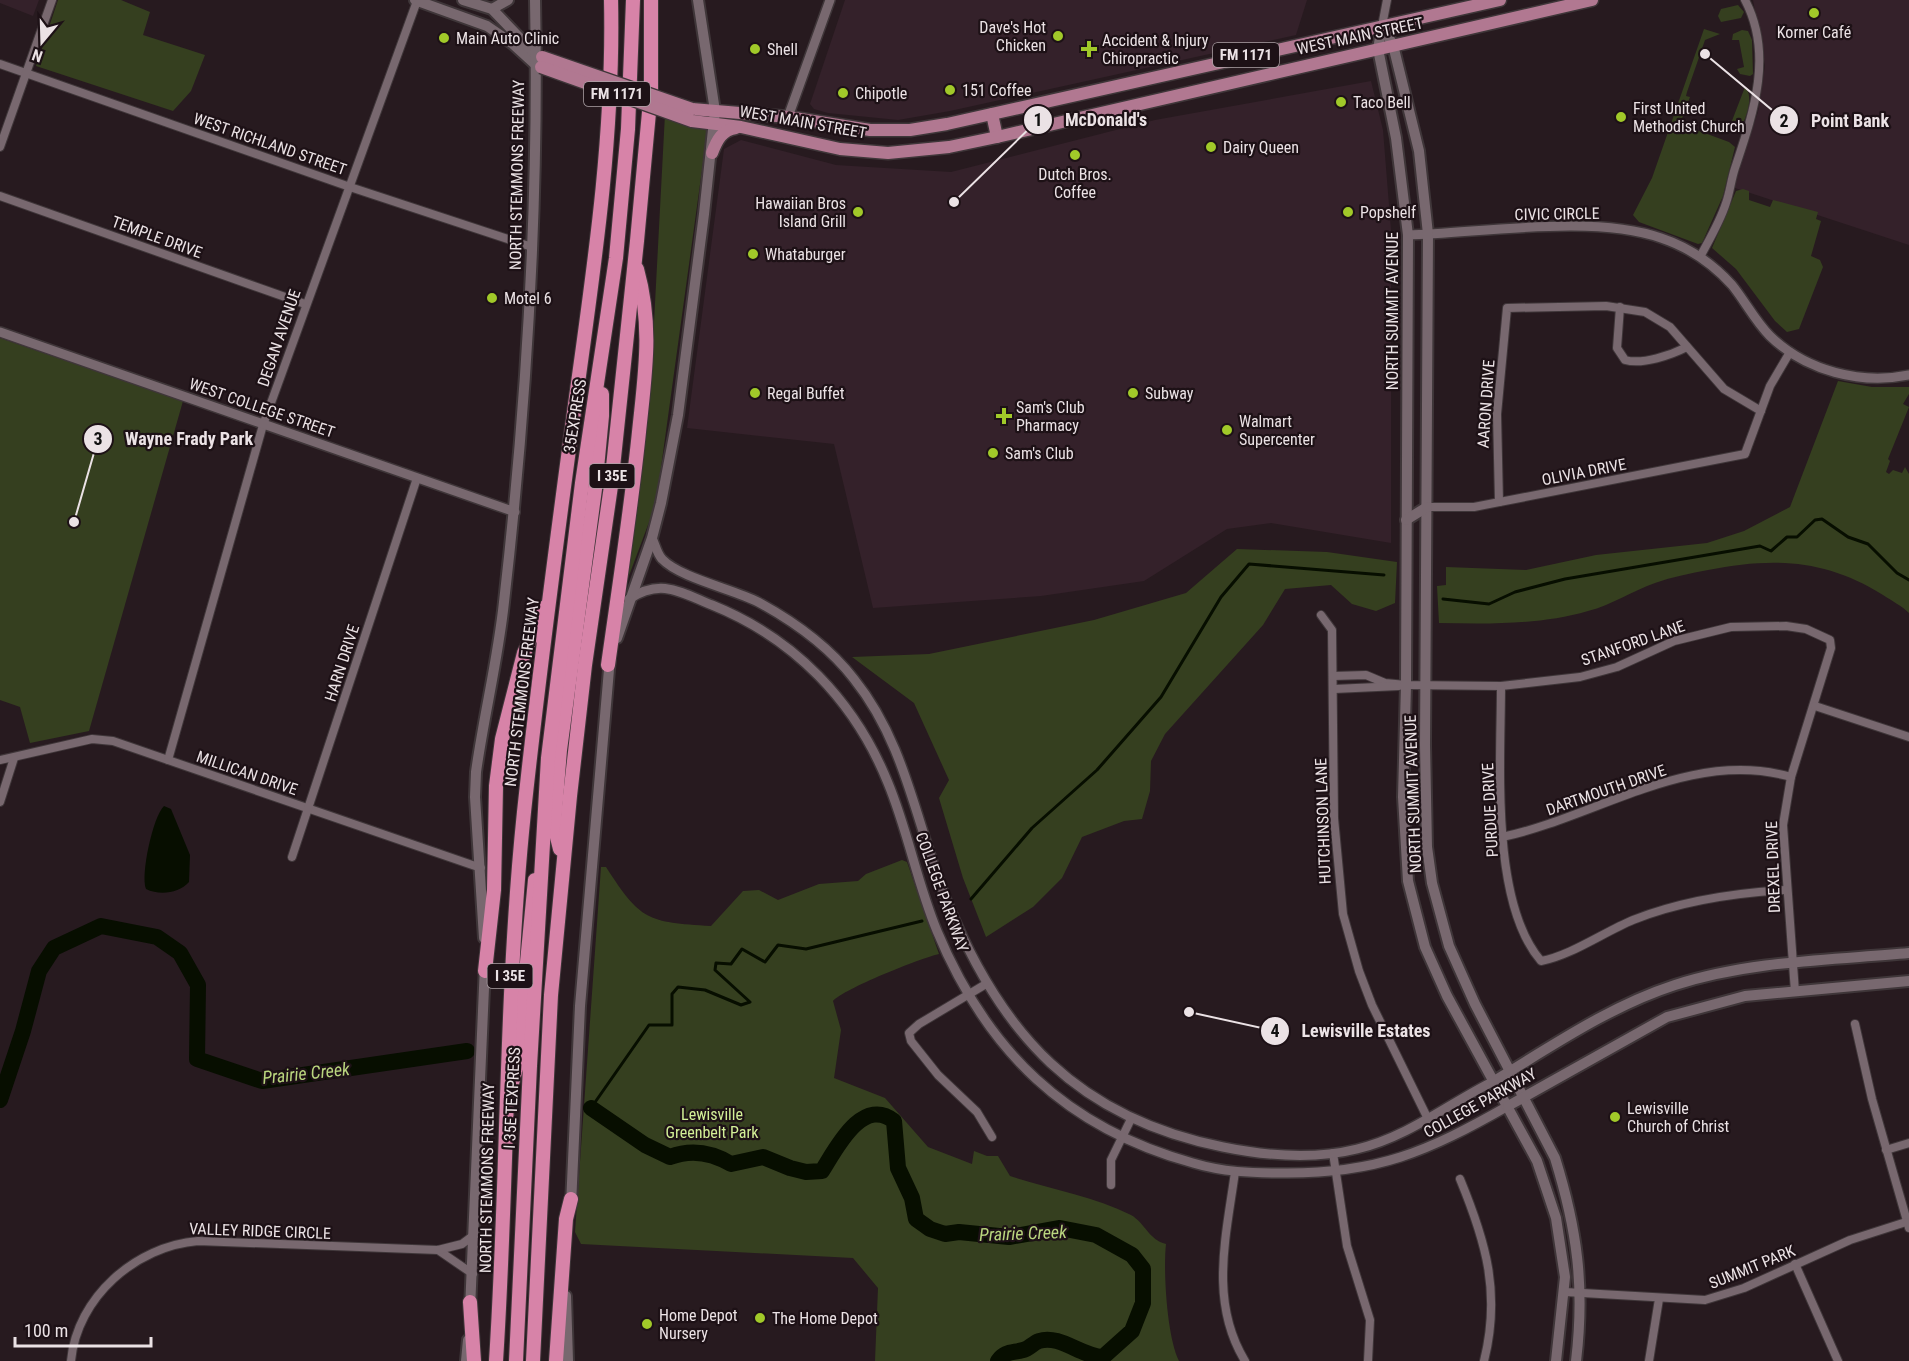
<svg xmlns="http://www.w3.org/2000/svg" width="1909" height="1361" viewBox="0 0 1909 1361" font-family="'Roboto Condensed',sans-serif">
	<rect width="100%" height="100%" fill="#271a1f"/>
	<g fill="#34212a">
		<path d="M 0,0 L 39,0 L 33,16 L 0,3 Z"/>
		<path d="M 845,0 L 1307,0 L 1296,35 L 950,111 L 898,120 L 828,113 L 814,109 L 810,104 Z"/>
		<path d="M 1753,0 L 1909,0 L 1909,245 L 1732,187 L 1758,112 L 1765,65 Z"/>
		<path d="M 1371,81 L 1383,130 L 1391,230 L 1391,543 L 1271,523 L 1227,529 L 1144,581 L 1041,596 L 873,608 L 834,444 L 687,428 L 724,149 L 741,140 L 836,165 L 951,172 L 1155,120 Z"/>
	</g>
	<g fill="#353f1f">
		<path d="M 58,0 L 121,0 L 150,12 L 143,35 L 205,55 L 191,91 L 173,111 L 36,66 Z"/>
		<path d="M 1738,5 L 1744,12 L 1741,18 L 1721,22 L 1718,16 L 1721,9 Z"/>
		<path d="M 1704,29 L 1720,34 L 1705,40 L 1687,92 L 1686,96 L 1690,97 L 1680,124 L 1729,142 L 1735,147 L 1723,196 L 1702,243 L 1698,244 L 1639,222 L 1633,215 L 1652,178 Z"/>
		<path d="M 1742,30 L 1748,31 L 1752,40 L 1753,74 L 1750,76 L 1740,74 L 1737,69 L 1744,67 L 1739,40 L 1732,40 L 1733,34 Z"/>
		<path d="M 1745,87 C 1755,98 1745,119 1740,131 L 1733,133 L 1730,126 Z"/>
		<path d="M 710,112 L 659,482 L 654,509 L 627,581 L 650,398 L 665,114 Z"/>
		<path d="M 1743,189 L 1749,191 L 1749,200 L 1770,207 L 1773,200 L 1818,212 L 1816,219 L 1821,221 L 1811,256 L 1820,260 L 1823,267 L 1799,329 L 1787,332 L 1775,321 L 1736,269 L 1712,248 L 1736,191 Z"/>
		<path d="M 0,338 L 183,401 L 89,731 L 30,743 L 20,707 L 0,700 Z"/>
		<path d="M 1838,381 L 1872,387 L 1909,387 L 1909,394 L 1903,404 L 1909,407 L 1888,459 L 1890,461 L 1886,472 L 1889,474 L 1893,470 L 1902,473 L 1905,467 L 1909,474 L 1909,613 C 1902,606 1892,601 1883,595 C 1826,559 1773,557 1708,570 C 1691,573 1672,577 1655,583 C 1632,591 1612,605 1588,611 C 1540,625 1488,624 1439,623 L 1437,586 L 1446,585 L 1446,567 L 1526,570 L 1596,555 L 1707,543 L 1744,531 L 1790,507 Z"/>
		<path d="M 1237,549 L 1327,552 L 1397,562 L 1395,603 L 1376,611 L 1352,604 L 1331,585 L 1285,589 L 1263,625 L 1165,734 L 1151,761 L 1150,791 L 1142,819 L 1124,821 L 1082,837 L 1062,878 L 1033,907 L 986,937 L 963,878 L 939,798 L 949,780 L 914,703 L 852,657 L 929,654 L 1094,620 L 1186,593 Z"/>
		<path d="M 902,860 L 907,862 L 939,954 C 921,958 843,989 833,1001 L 841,1030 L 834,1078 L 885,1098 L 928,1147 L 972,1164 L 974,1151 L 987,1156 L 998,1156 L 1010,1176 C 1050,1189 1093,1196 1131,1215 C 1145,1223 1149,1240 1166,1244 C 1163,1271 1167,1337 1179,1361 L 875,1361 L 878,1288 L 853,1258 L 581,1244 L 575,1232 L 601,867 L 606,867 C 641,921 647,922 711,926 L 743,891 L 759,890 L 778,900 L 819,884 L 858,881 L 866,874 Z"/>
	</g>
	<path fill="#070e00" d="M 164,806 L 171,809 L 190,855 L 189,882 C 179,893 160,896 146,889 C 140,876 153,816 164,806 Z"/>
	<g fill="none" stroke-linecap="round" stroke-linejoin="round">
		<g stroke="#070e00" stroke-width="3">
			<path d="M 1443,599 L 1489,604 L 1515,592 L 1565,579 L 1760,546 L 1771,551 L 1787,537 L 1797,537 L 1815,520 L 1822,519 L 1848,537 L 1868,544 L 1897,573 L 1909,580"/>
			<path d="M 971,899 L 1032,828 L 1097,770 L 1161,697 L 1221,597 L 1249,564 L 1384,575"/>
			<path d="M 591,1108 L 649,1025 L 672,1025 L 672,994 L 678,987 L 705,990 L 741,1005 L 750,1002 L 715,970 L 716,963 L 731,964 L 742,949 L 765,962 L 778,945 L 806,949 L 922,921"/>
		</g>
		<g stroke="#070e00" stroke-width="16">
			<path d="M 0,1100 L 23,1031 L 39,971 L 54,948 L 101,926 L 157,937 L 180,953 L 198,985 L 197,1059 L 262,1081 L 467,1051"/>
			<path d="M 591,1108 L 645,1145 L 670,1157 C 691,1149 711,1152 731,1164 L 763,1157 L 790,1168 L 806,1172 L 822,1171 C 836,1149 862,1096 894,1121 L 898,1168 L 912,1198 L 916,1219 L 930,1229 L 945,1234 L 959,1232 L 1009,1237 L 1060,1228 L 1096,1235 L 1132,1255 L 1143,1269 L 1143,1303 L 1132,1331 L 1103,1357 C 1082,1357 1060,1334 1039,1341 C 1033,1343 1029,1349 1023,1350 C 1012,1353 1005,1351 998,1361"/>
		</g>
		<g stroke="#3f3639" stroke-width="10">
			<g id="minor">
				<path d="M 1382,26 L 1387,0"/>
				<path d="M 0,64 L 350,187 L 532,247"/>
				<path d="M 0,147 L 52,0"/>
				<path d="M 0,196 L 305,304"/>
				<path d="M 1700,257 C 1709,240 1720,222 1726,203 C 1730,192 1731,180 1735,168 C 1753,114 1774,55 1745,0"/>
				<path d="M 1620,307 L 1617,348 L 1625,360 C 1643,365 1671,355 1687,347"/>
				<path d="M 1499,502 L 1497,414 L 1507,308 L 1606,306 L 1645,312 L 1670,327 L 1724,389 L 1761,411"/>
				<path d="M 1427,507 L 1474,507 L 1745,454 L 1770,386 L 1790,352"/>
				<path d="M 1321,615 L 1332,630 L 1334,818 L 1343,914 L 1359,971 L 1372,1005 L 1428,1119"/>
				<path d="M 1333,676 L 1366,675 L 1385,683 L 1406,685 L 1501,686 L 1580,677 L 1617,667 L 1674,641 L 1731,627 L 1786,626 L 1806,629 L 1830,640 L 1831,648 L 1791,777 L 1783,825 L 1795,992"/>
				<path d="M 1501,686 C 1501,761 1490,902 1541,961 C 1570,956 1604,932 1633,920 C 1681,901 1734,893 1785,890"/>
				<path d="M 1334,689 L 1399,686"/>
				<path d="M 1815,706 L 1909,737"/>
				<path d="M 0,760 L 92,739 L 113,741 L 481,868"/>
				<path d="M 168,760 L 263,425 L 417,1"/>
				<path d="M 0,802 L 14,758"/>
				<path d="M 1502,837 C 1597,817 1690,748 1791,777"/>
				<path d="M 292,857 L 417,478"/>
				<path d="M 986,984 L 919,1024 L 909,1033 L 911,1041 L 938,1075 L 977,1112 L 992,1137"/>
				<path d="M 1855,1024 L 1872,1099 L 1909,1228"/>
				<path d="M 1886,1150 L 1909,1143"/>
				<path d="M 1333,1153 L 1347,1246 L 1370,1320 L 1368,1361"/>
				<path d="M 1235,1172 C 1226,1237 1209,1302 1245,1361"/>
				<path d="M 1460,1179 C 1486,1242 1501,1293 1484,1361"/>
				<path d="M 1111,1185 L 1111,1160 L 1131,1119"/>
				<path d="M 438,1250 L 473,1274"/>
				<path d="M 1795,1264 L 1838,1361"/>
				<path d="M 1565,1292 L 1705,1300 L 1744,1288 L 1850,1240 L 1906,1222"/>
				<path d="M 71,1361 C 77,1297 136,1246 198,1241 L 438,1250 L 462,1244 L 474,1235"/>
				<path d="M 1649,1361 L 1659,1299"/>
			</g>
		</g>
		<g stroke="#3f3639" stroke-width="12">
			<g id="tertiary">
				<path d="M 788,117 L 830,0"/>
				<path d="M 1408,235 C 1481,233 1593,214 1661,238 C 1688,247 1713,264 1732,285 C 1745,301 1755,321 1770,336 C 1806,371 1861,385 1909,375"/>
				<path d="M 0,332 L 515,512"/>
				<path d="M 652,538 C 655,544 657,554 662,559 C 680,578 733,589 758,602 C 793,621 830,648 854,679 C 907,745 916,826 947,901 C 1001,1035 1078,1118 1223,1147 C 1267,1156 1313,1160 1357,1149 C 1408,1137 1448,1104 1494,1081"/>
				<path d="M 629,599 C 661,578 680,592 712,605 C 794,638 855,701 888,783 C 908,831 917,883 937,931 C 987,1051 1066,1128 1193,1163 C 1223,1172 1251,1173 1282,1173 C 1377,1174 1427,1152 1508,1106"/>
			</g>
		</g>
		<g stroke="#3f3639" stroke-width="14">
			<g id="secondary">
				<path d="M 415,0 L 487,26 L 513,44 L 536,65"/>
				<path d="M 463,0 L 492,9 L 536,55"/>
				<path d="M 492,9 L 508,0"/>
				<path d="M 1382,26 L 1393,45 L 1419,151 L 1428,234 L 1425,745 L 1427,847 L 1432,883 L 1449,946 L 1475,1004 L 1555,1158 C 1577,1229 1585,1286 1576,1361"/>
				<path d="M 1382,26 L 1378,49 L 1396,138 L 1408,235 L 1406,685 L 1403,797 L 1408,881 L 1425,947 L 1447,996 L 1537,1161 L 1556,1218 L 1565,1277 L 1556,1361"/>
				<path d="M 1406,520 L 1427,507"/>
				<path d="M 617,638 L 652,538 L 661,503 L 678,415 L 704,214 L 715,111 L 698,0"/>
				<path d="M 484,938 L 475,797 L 476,772 C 484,715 498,659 504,602 C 527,402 539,201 535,0"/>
				<path d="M 1494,1081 C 1552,1046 1610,1006 1675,985 C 1749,961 1831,960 1909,953"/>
				<path d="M 1508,1106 L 1667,1017 L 1745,996 L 1909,981"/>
				<path d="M 571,1205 L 580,1006 L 610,658"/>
				<path d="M 566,1296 L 568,1361"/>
				<path d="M 470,1309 L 485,965"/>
				<path d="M 466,1361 L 468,1340"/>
			</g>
		</g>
		<g stroke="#3f3639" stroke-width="15">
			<g id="primary">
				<path d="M 692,109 L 788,117 L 870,130 L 910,130 L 947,124 L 1500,0"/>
				<path d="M 992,114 L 997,137"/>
				<path d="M 692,121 L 741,127 L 840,149 L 888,153 L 949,147 L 997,137 L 1592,0"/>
				<path d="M 712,153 C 717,140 722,130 736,128"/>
			</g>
		</g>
		<g stroke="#3f3639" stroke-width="16">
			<g id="motorway">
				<path d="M 608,665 C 619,587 631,510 639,432 C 645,373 653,327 637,269"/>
				<path d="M 560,849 L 554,825 L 560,750 L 595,489 L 602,416 L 602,394"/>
				<path d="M 485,971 L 494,890 L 496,786 L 502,739 L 524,653 L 545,607"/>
				<path d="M 511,1087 L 517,1065 L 535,880"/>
				<path d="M 470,1302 L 474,1361"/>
				<path d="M 496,1361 C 508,1178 505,995 524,812 C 539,671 558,530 577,390 C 595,261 614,131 611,0"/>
				<path d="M 516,1361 L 530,1066 L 548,758 L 582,483 L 616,258 L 628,129 L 633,0"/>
				<path d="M 533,1361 L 551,995 L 570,796 L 585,665 L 611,486 L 637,241 L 651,91 L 651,0"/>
				<path d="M 556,1361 L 566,1219 L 571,1199"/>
			</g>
		</g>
		<use href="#minor" stroke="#78686f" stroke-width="8"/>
		<use href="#tertiary" stroke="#78686f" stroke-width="9"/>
		<use href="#secondary" stroke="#78686f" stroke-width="10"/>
		<use href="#primary" stroke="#b17891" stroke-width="12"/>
		<use href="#motorway" stroke="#d783a8" stroke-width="14"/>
		<g stroke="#3f3639" stroke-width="15" stroke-linecap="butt">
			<g id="primary-bridge">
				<path d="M 542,57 L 692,109"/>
				<path d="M 541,67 L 692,121"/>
			</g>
		</g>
		<use href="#primary-bridge" stroke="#b17891" stroke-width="12"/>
	</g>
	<g fill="#a1c929" stroke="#1d1116" stroke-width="2">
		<circle cx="1814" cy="13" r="6"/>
		<circle cx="1058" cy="36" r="6"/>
		<circle cx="444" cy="38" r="6"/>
		<circle cx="755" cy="49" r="6"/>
		<path d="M1086 40h6v6h6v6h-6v6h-6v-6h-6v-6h6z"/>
		<circle cx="950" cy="90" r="6"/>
		<circle cx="843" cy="93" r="6"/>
		<circle cx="1341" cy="102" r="6"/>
		<circle cx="1621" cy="117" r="6"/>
		<circle cx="1211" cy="147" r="6"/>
		<circle cx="1075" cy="155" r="6"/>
		<circle cx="858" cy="212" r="6"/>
		<circle cx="1348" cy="212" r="6"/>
		<circle cx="753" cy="254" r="6"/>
		<circle cx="492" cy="298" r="6"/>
		<circle cx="755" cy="393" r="6"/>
		<circle cx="1133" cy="393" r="6"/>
		<path d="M1001 407h6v6h6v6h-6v6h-6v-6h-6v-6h6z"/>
		<circle cx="1227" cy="430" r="6"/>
		<circle cx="993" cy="453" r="6"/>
		<circle cx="1615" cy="1117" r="6"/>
		<circle cx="760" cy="1318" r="6"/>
		<circle cx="647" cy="1324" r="6"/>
	</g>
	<g text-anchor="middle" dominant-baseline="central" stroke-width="4.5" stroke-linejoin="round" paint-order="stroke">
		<g fill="#1d1116" stroke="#ada3a7" stroke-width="1.5">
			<rect x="1213" y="43" width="66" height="24" rx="4.5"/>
			<rect x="584" y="82" width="66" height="24" rx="4.5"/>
			<rect x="589.5" y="464" width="45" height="24" rx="4.5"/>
			<rect x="487.5" y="964" width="45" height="24" rx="4.5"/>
		</g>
		<g font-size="15" font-weight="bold" fill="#ebe2e5">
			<text x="1246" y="55">FM 1171</text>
			<text x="617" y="94">FM 1171</text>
			<text x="612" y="476">I 35E</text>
			<text x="510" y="976">I 35E</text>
		</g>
		<g font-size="16" fill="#ebe2e5" stroke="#1d1116" text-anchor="start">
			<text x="1046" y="27" text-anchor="end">Dave's Hot<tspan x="1046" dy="18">Chicken</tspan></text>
			<text x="1814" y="32" text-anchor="middle">Korner Café</text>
			<text x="456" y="38">Main Auto Clinic</text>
			<text x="1102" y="40">Accident &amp; Injury<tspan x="1102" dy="18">Chiropractic</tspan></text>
			<text x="767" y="49">Shell</text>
			<text x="962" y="90">151 Coffee</text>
			<text x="855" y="93">Chipotle</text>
			<text x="1353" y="102">Taco Bell</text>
			<text x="1633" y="108">First United<tspan x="1633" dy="18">Methodist Church</tspan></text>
			<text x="1223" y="147">Dairy Queen</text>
			<text x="1075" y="174" text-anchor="middle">Dutch Bros.<tspan x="1075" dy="18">Coffee</tspan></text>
			<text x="846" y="203" text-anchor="end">Hawaiian Bros<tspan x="846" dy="18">Island Grill</tspan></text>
			<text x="1360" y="212">Popshelf</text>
			<text x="765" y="254">Whataburger</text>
			<text x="504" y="298">Motel 6</text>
			<text x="767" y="393">Regal Buffet</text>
			<text x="1145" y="393">Subway</text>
			<text x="1016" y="407">Sam's Club<tspan x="1016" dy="18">Pharmacy</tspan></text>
			<text x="1239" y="421">Walmart<tspan x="1239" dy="18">Supercenter</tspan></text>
			<text x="1005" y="453">Sam's Club</text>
			<text x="1627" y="1108">Lewisville<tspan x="1627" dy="18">Church of Christ</tspan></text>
			<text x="659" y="1315">Home Depot<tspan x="659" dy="18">Nursery</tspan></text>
			<text x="772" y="1318">The Home Depot</text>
		</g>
		<g font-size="16" fill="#ebe2e5" stroke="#1d1116">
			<text transform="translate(1360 36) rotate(-12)">WEST MAIN STREET</text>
			<text transform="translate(803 122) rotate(10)">WEST MAIN STREET</text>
			<text transform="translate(270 144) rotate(19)">WEST RICHLAND STREET</text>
			<text transform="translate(517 175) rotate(-89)">NORTH STEMMONS FREEWAY</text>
			<text transform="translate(1557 214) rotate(-1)">CIVIC CIRCLE</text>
			<text transform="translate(157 237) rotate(20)">TEMPLE DRIVE</text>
			<text transform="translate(1392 311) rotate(-90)">NORTH SUMMIT AVENUE</text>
			<text transform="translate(279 338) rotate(-71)">DEGAN AVENUE</text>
			<text transform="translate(1486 404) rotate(-86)">AARON DRIVE</text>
			<text transform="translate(262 408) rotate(19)">WEST COLLEGE STREET</text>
			<text transform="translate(575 416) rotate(-81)">35EXPRESS</text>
			<text transform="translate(1584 472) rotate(-11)">OLIVIA DRIVE</text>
			<text transform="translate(1633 643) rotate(-19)">STANFORD LANE</text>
			<text transform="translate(342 663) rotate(-72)">HARN DRIVE</text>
			<text transform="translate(522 692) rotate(-83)">NORTH STEMMONS FREEWAY</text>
			<text transform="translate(247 773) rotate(19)">MILLICAN DRIVE</text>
			<text transform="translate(1606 790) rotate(-19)">DARTMOUTH DRIVE</text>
			<text transform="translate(1413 794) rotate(-92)">NORTH SUMMIT AVENUE</text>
			<text transform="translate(1490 810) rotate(-93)">PURDUE DRIVE</text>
			<text transform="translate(1323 821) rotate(-92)">HUTCHINSON LANE</text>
			<text transform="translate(1773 867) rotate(-92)">DREXEL DRIVE</text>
			<text transform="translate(942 892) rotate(70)">COLLEGE PARKWAY</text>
			<text transform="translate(512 1098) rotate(-87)">I 35E TEXPRESS</text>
			<text transform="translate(1480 1103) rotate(-29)">COLLEGE PARKWAY</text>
			<text transform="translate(487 1178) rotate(-89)">NORTH STEMMONS FREEWAY</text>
			<text transform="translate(260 1231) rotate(2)">VALLEY RIDGE CIRCLE</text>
			<text transform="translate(1752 1267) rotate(-22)">SUMMIT PARK</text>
		</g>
		<g font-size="16" fill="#d3f097" stroke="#1d1116">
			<text x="712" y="1114">Lewisville<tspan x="712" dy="18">Greenbelt Park</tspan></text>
		</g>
		<g font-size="18" font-style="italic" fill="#b9d57e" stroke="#1d1116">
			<text transform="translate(306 1073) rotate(-6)">Prairie Creek</text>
			<text transform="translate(1023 1233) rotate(-2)">Prairie Creek</text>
		</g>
	</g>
	<path fill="none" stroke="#ebe2e5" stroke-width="2" d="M954 202L1038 120M1705 54L1784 120M74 522L98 439M1189 1012L1275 1031"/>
	<g fill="#ebe2e5" stroke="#1d1116" stroke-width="2">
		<circle cx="954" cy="202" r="6"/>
		<circle cx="1705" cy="54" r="6"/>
		<circle cx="74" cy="522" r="6"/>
		<circle cx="1189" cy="1012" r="6"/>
		<circle cx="1038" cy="120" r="15"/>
		<circle cx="1784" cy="120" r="15"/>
		<circle cx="98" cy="439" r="15"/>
		<circle cx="1275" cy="1031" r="15"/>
	</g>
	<g font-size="18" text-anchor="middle" font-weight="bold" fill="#111">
		<text x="1038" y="126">1</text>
		<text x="1784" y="127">2</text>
		<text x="98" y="445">3</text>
		<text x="1275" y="1037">4</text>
	</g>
	<g font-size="18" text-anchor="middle" font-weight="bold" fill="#ebe2e5" stroke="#1d1116" stroke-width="4.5" stroke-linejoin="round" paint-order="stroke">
		<text x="1106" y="126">McDonald's</text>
		<text x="1850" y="127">Point Bank</text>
		<text x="189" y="445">Wayne Frady Park</text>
		<text x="1366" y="1037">Lewisville Estates</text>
	</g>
	<g transform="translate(42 42) rotate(199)" stroke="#1d1116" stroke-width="4.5" paint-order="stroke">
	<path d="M0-4.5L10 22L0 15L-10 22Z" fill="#ebe2e5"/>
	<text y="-9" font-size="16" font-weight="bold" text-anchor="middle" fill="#ebe2e5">N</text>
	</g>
	<path d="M15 1337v9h136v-9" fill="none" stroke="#ebe2e5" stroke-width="3"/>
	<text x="24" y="1337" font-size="18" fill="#ebe2e5" stroke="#1d1116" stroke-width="4.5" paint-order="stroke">100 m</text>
</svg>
